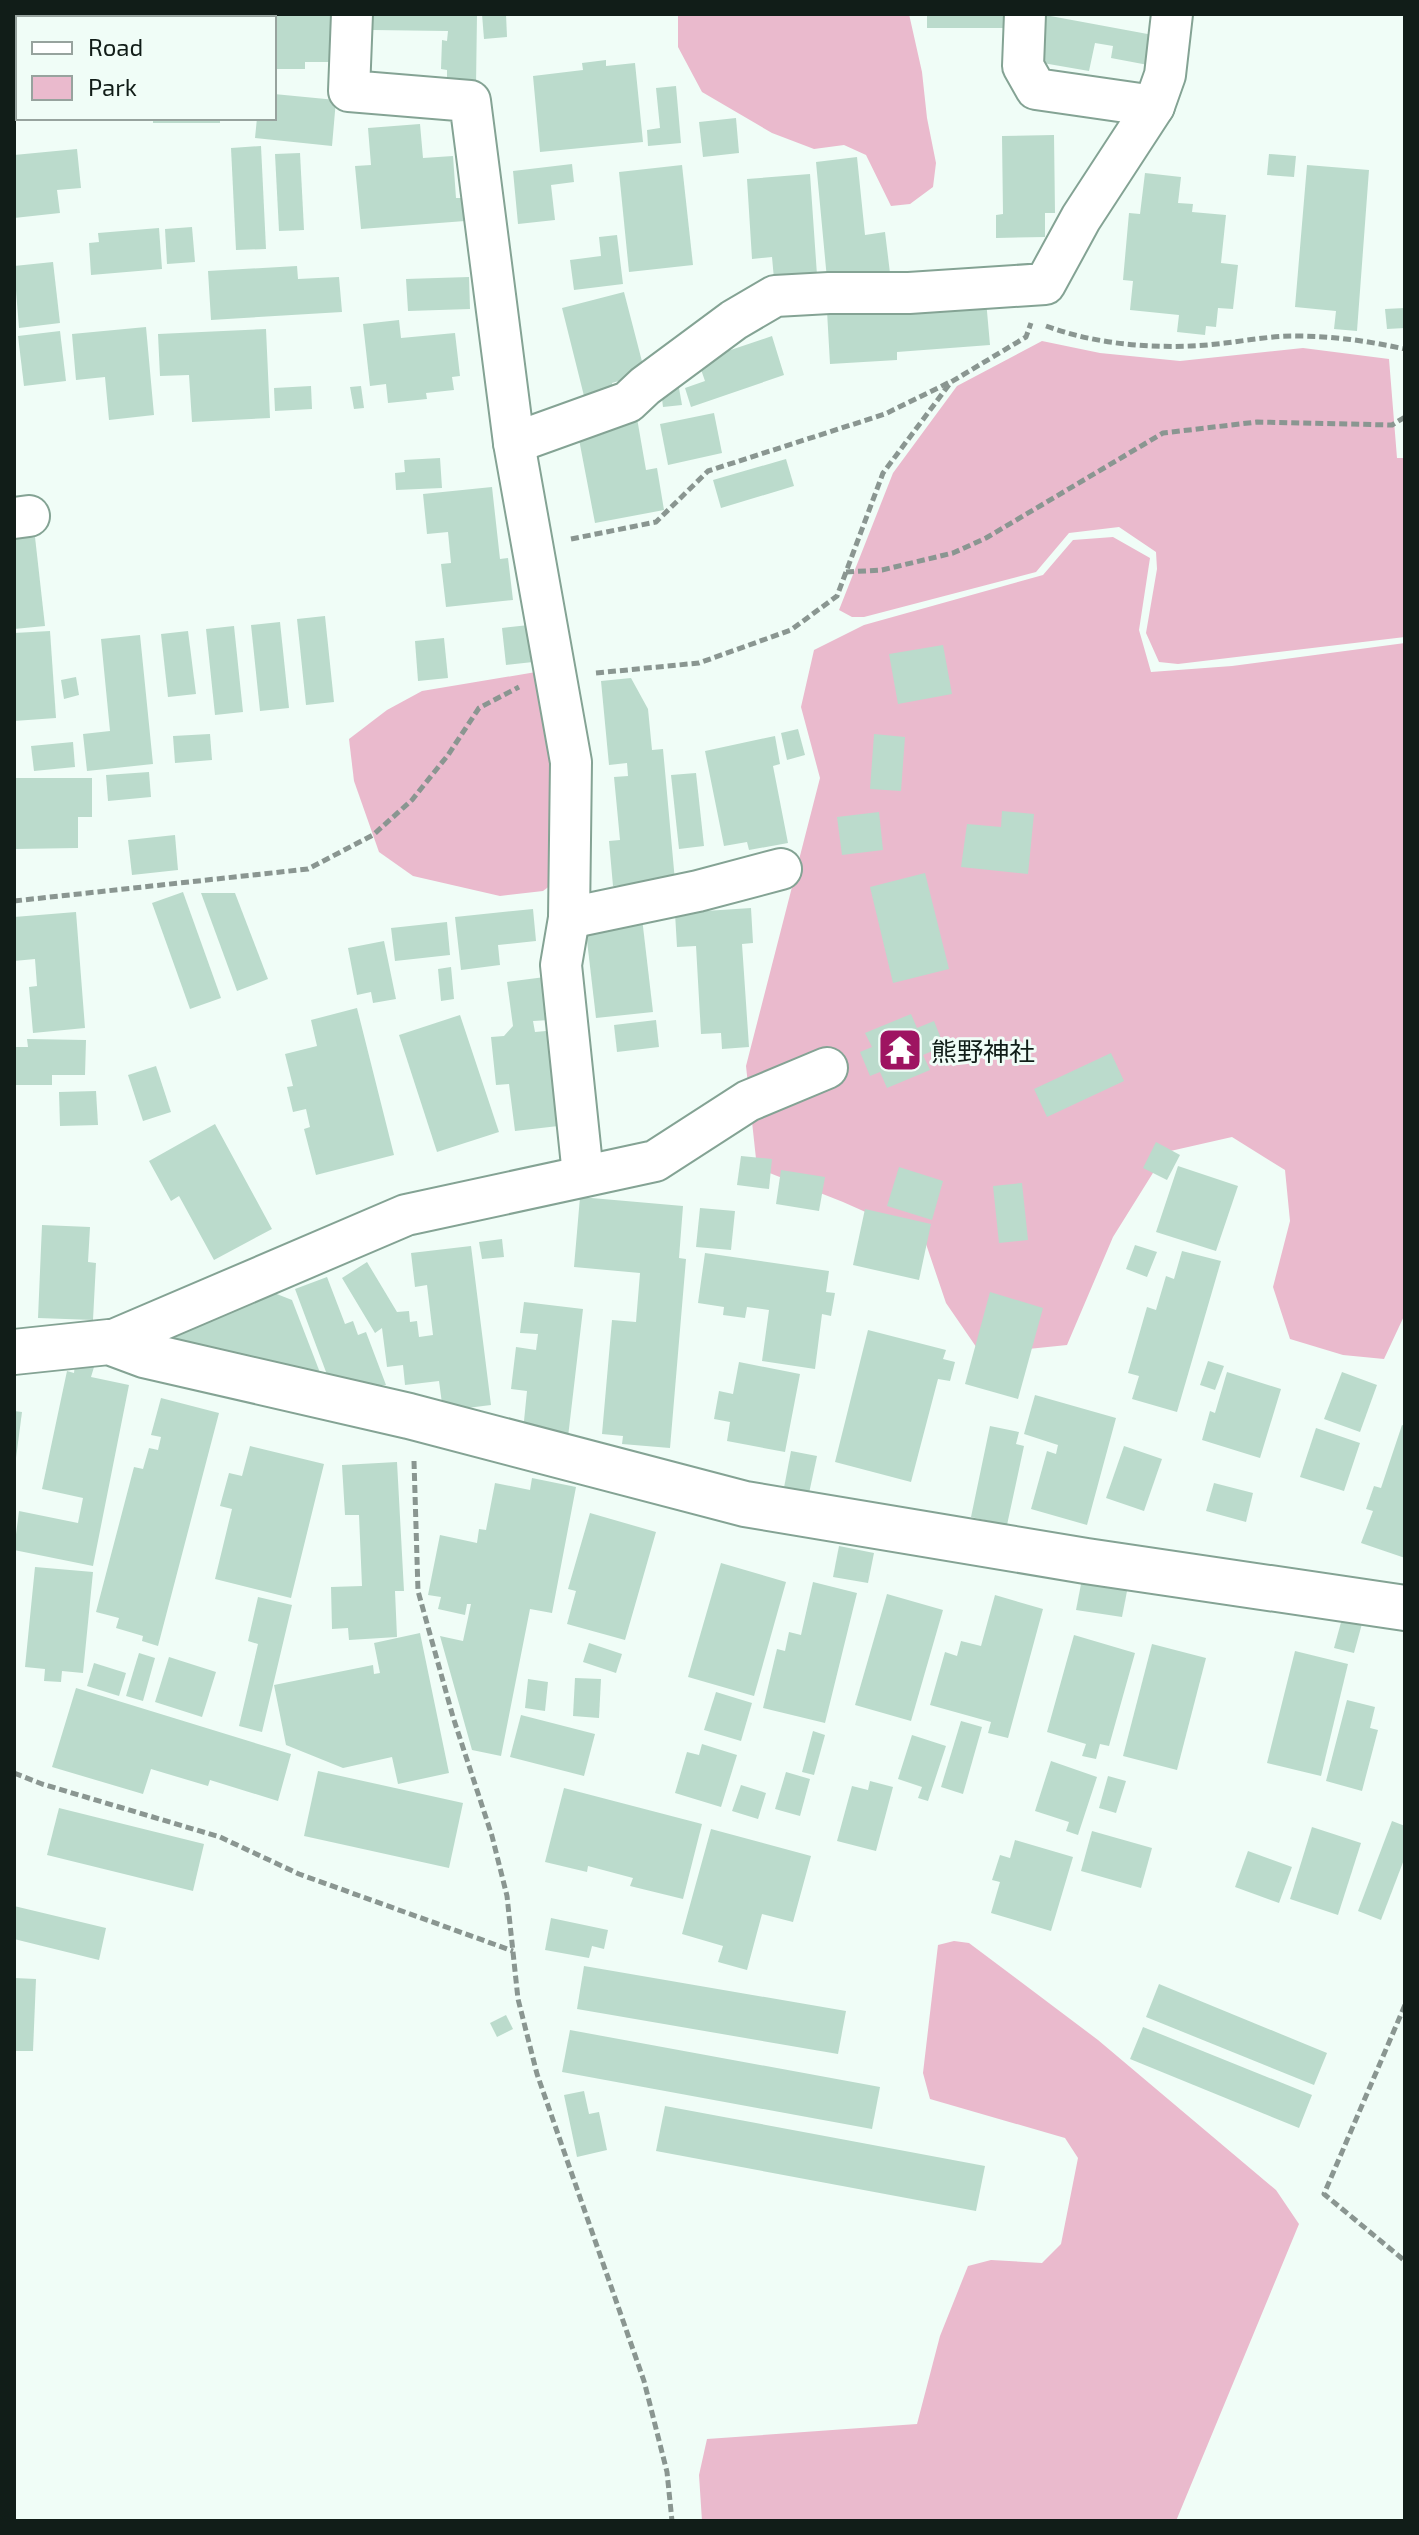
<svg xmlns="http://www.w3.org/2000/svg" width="1419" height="2535" viewBox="0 0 1419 2535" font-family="'Exo 2','Noto Sans JP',sans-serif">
	<rect width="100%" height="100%" fill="#f0fdf7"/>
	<g fill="#eabacd">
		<path d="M 678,14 L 909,14 L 922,72 L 927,118 L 936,163 L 933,187 L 910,204 L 891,206 L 866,155 L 844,145 L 814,149 L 772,133 L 702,92 L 678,47 Z"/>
		<path d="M 1042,341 L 1100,353 L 1180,361 L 1303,348 L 1389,359 L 1397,458 L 1405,458 L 1405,637 L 1178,664 L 1159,662 L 1146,633 L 1157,569 L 1156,552 L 1119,527 L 1069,533 L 1036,572 L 864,617 L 852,617 L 839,610 L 893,473 L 957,386 Z"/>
		<path d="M 1113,537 L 1150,558 L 1139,630 L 1151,672 L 1232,666 L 1405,643 L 1405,1314 L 1384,1359 L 1343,1355 L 1290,1339 L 1273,1287 L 1290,1221 L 1285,1170 L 1232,1137 L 1166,1152 L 1113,1237 L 1067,1345 L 981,1354 L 946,1303 L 924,1238 L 843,1202 L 757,1168 L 746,1066 L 820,778 L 801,707 L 814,650 L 864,625 L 1043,575 L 1073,540 Z"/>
		<path d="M 542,671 L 551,703 L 559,879 L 543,891 L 500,896 L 413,876 L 379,852 L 354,781 L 349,739 L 387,710 L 422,691 Z"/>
		<path d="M 954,1941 L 969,1943 L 1098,2040 L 1276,2190 L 1299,2224 L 1176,2521 L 702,2521 L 699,2475 L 707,2439 L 917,2424 L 940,2336 L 968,2266 L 991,2260 L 1042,2263 L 1061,2244 L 1078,2158 L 1065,2138 L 930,2099 L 923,2073 L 938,1945 Z"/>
	</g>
	<g fill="#bbdbcc">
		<path d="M 233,14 L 330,14 L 330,62 L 305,62 L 305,69 L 274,69 L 274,18 L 233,18 Z"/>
		<path d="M 373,14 L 477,14 L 476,86 L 447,85 L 447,70 L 441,69 L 442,40 L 447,41 L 448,31 L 373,30 Z"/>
		<path d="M 482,14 L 506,14 L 507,37 L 484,39 Z"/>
		<rect x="927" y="14" width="84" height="14"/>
		<rect x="142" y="15" width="78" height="3"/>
		<path d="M 1045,15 L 1153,35 L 1148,65 L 1111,58 L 1113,46 L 1095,43 L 1089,71 L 1037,62 Z"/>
		<path d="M 606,60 L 606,66 L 635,63 L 643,142 L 540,152 L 533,76 L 583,70 L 582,63 Z"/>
		<path d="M 676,86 L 681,143 L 648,146 L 647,130 L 660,128 L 656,88 Z"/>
		<path d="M 274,94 L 336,100 L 332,146 L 255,138 L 257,118 L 274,118 Z"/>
		<rect x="153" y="118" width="67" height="5"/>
		<path d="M 736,118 L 739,153 L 703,157 L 699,122 Z"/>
		<path d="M 420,124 L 423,158 L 453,156 L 456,198 L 463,198 L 465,221 L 361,229 L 355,166 L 371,165 L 368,128 Z"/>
		<path d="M 1054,135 L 1055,213 L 1045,213 L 1045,237 L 996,238 L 996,215 L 1003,214 L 1002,136 Z"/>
		<path d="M 261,146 L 266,249 L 236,250 L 231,148 Z"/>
		<path d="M 77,149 L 81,188 L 57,190 L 60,213 L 14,218 L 14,155 Z"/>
		<path d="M 300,153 L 304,230 L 279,231 L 275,154 Z"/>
		<path d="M 1269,154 L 1296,156 L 1294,177 L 1267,175 Z"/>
		<path d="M 857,157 L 865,235 L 885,232 L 890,273 L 827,279 L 816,162 Z"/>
		<path d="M 572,164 L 574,182 L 551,185 L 555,220 L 518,224 L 513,171 Z"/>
		<path d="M 682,165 L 693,265 L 629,272 L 619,172 Z"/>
		<path d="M 1307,165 L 1369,170 L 1357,331 L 1334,329 L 1336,311 L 1295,307 Z"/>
		<path d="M 1145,173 L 1181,177 L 1178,203 L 1193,204 L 1192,212 L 1226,215 L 1221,263 L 1238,265 L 1233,309 L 1218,308 L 1216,327 L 1206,326 L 1205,335 L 1177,332 L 1179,315 L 1130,310 L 1133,281 L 1123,280 L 1129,213 L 1140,214 Z"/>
		<path d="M 810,174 L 817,275 L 774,279 L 772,257 L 752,259 L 747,179 Z"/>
		<path d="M 192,227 L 195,262 L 167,264 L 165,229 Z"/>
		<path d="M 159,228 L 162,269 L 91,275 L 89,243 L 99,242 L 98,233 Z"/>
		<path d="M 617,235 L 623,284 L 574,290 L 570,260 L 601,256 L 599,237 Z"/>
		<path d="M 53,262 L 60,323 L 19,328 L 14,266 Z"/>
		<path d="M 297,266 L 298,279 L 339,277 L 342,312 L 211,320 L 208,271 Z"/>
		<path d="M 469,277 L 470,309 L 408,311 L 406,279 Z"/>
		<path d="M 624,292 L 645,373 L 612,383 L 616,396 L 586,404 L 562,308 Z"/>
		<path d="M 986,300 L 990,345 L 897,352 L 897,360 L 830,364 L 827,311 Z"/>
		<path d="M 1405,308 L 1405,328 L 1387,329 L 1385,309 Z"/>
		<path d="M 399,320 L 401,338 L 455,333 L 460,376 L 452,377 L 454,390 L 426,393 L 427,399 L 388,403 L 386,384 L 370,386 L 363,324 Z"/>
		<path d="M 146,327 L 154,415 L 109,420 L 105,377 L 76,380 L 72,334 Z"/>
		<path d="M 266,329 L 270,418 L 192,422 L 189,375 L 160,376 L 158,334 Z"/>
		<path d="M 60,331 L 66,381 L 24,386 L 18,336 Z"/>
		<path d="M 772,336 L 784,375 L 691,407 L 685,388 L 705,381 L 698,361 Z"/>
		<path d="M 311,386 L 312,409 L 275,411 L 274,388 Z"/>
		<path d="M 361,386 L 364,408 L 354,409 L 350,387 Z"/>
		<path d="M 679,388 L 682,405 L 663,407 L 661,390 Z"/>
		<path d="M 714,413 L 722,453 L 668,465 L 660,424 Z"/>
		<path d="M 637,418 L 646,470 L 657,468 L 664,510 L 595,523 L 577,429 Z"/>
		<path d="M 440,458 L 442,488 L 396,490 L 395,473 L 405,472 L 404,460 Z"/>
		<path d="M 786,459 L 794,486 L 721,508 L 713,480 Z"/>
		<path d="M 492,487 L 500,559 L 508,558 L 513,600 L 446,607 L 441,564 L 451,563 L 448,532 L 427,534 L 423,494 Z"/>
		<path d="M 35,537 L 45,626 L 14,629 L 14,539 Z"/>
		<path d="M 325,616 L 334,702 L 306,705 L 297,619 Z"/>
		<path d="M 280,622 L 289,708 L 260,711 L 251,625 Z"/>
		<path d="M 529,625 L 533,662 L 506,665 L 502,628 Z"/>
		<path d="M 234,626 L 243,712 L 215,715 L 206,629 Z"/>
		<path d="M 50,631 L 56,718 L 14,721 L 14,633 Z"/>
		<path d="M 188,631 L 196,694 L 168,697 L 161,634 Z"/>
		<path d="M 140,635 L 153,764 L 87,771 L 83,734 L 110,731 L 101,639 Z"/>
		<path d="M 444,638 L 448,678 L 418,681 L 415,641 Z"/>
		<path d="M 943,645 L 952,694 L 898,704 L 889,654 Z"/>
		<path d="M 76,677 L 79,695 L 64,699 L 61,680 Z"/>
		<path d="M 631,678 L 648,709 L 652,750 L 663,749 L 675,881 L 613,886 L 609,841 L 620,840 L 614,777 L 628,776 L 627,763 L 609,765 L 601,681 Z"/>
		<path d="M 798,729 L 805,755 L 787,760 L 781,733 Z"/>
		<path d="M 210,734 L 212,760 L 175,763 L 173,736 Z"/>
		<path d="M 874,734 L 905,737 L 901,791 L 870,789 Z"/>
		<path d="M 775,736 L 780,764 L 773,766 L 788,843 L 749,850 L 747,842 L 724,846 L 705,751 Z"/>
		<path d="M 73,742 L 75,767 L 34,771 L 31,746 Z"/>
		<path d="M 149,772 L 151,797 L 108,801 L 106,775 Z"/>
		<path d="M 696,773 L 704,846 L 679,849 L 671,775 Z"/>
		<path d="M 14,778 L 92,778 L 92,817 L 78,817 L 78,848 L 14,849 Z"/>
		<path d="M 1002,811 L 1034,814 L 1028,874 L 961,867 L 967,824 L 1001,827 Z"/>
		<path d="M 879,812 L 883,850 L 842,855 L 837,817 Z"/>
		<path d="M 175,835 L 178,870 L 132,875 L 128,840 Z"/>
		<path d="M 925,873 L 949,969 L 893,983 L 870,887 Z"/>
		<path d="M 183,892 L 221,998 L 190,1009 L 152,903 Z"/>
		<path d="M 201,893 L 235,893 L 268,979 L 237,991 Z"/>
		<path d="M 751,908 L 753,943 L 742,944 L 749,1047 L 722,1049 L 721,1033 L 701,1034 L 696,946 L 677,947 L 675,913 Z"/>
		<path d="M 533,909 L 536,941 L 498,945 L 500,965 L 461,970 L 455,917 Z"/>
		<path d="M 76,912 L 85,1028 L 33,1033 L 29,987 L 37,986 L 35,959 L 14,961 L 14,917 Z"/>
		<path d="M 642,918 L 653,1012 L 596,1018 L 586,932 Z"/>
		<path d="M 447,922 L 450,955 L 395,961 L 391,928 Z"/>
		<path d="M 384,941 L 396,999 L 373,1003 L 371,992 L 357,995 L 348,948 Z"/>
		<path d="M 451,967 L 454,999 L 441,1001 L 438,969 Z"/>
		<path d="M 545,977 L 550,1020 L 533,1021 L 535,1032 L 557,1030 L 567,1125 L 515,1131 L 509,1084 L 496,1085 L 491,1037 L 504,1036 L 513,1026 L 507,982 Z"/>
		<path d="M 357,1008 L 394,1155 L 316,1175 L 304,1129 L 310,1127 L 306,1109 L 293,1112 L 287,1087 L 293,1086 L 285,1054 L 317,1046 L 311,1020 Z"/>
		<path d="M 911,1014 L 917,1028 L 934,1021 L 944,1046 L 923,1055 L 930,1070 L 887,1088 L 880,1072 L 870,1076 L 860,1052 L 872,1047 L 865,1033 Z"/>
		<path d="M 460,1015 L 499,1132 L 437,1152 L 399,1035 Z"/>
		<path d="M 656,1020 L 659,1047 L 617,1052 L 614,1025 Z"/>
		<path d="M 27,1039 L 86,1040 L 85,1075 L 52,1075 L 52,1085 L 14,1085 L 14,1047 L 28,1047 Z"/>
		<path d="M 1111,1053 L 1124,1081 L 1047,1117 L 1034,1089 Z"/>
		<path d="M 156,1066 L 171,1112 L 143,1121 L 128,1075 Z"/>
		<path d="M 96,1091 L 98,1125 L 60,1126 L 59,1092 Z"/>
		<path d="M 215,1124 L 272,1229 L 214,1260 L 179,1196 L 171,1201 L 149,1161 Z"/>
		<path d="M 1156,1142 L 1180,1155 L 1167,1180 L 1143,1168 Z"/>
		<path d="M 741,1156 L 772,1159 L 769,1189 L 737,1185 Z"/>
		<path d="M 1178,1166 L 1238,1186 L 1216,1251 L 1156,1232 Z"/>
		<path d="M 899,1167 L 943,1181 L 932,1220 L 887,1206 Z"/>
		<path d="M 781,1170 L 825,1177 L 819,1211 L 776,1204 Z"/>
		<path d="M 1022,1183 L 1028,1240 L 999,1243 L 993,1186 Z"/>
		<path d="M 580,1197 L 683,1206 L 679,1258 L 686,1259 L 670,1448 L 622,1444 L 623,1436 L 602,1434 L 612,1320 L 636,1322 L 640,1273 L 574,1267 Z"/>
		<path d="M 700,1208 L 735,1211 L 731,1250 L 696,1247 Z"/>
		<path d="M 865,1209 L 931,1224 L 919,1280 L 853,1265 Z"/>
		<path d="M 42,1225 L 90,1227 L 88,1262 L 96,1263 L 93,1320 L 38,1318 Z"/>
		<path d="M 502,1239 L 504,1257 L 482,1259 L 479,1242 Z"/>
		<path d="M 1135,1245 L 1157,1252 L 1147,1277 L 1126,1269 Z"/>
		<path d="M 471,1246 L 491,1405 L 443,1411 L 439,1381 L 405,1385 L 403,1365 L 387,1367 L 382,1328 L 375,1333 L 342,1278 L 367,1262 L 397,1312 L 409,1311 L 410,1322 L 417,1321 L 419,1337 L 433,1335 L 427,1285 L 415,1287 L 411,1253 Z"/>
		<path d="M 1182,1251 L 1221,1261 L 1177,1412 L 1132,1399 L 1139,1376 L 1128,1373 L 1147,1307 L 1156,1310 L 1166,1276 L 1174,1279 Z"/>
		<path d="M 705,1253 L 829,1271 L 826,1292 L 835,1293 L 831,1316 L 822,1314 L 815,1369 L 762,1361 L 769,1310 L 747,1307 L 745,1318 L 723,1315 L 724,1307 L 698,1303 Z"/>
		<path d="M 327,1277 L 345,1324 L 353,1321 L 358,1335 L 366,1332 L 386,1385 L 332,1388 L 295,1289 Z"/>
		<path d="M 264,1289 L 292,1300 L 319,1370 L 315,1385 L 162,1343 L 157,1329 Z"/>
		<path d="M 990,1292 L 1043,1308 L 1018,1399 L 965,1384 Z"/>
		<path d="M 524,1302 L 583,1309 L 568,1437 L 523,1431 L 527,1391 L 511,1389 L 516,1347 L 536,1350 L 538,1334 L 520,1333 Z"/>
		<path d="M 868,1330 L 946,1350 L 943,1359 L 955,1362 L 950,1381 L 938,1379 L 911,1482 L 835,1462 Z"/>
		<path d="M 1208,1361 L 1224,1366 L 1215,1390 L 1200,1385 Z"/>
		<path d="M 739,1362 L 800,1374 L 785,1452 L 727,1441 L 730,1422 L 714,1419 L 719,1391 L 733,1394 Z"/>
		<path d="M 75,1364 L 94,1367 L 91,1377 L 129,1385 L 93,1566 L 14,1550 L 19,1511 L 78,1523 L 83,1498 L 42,1489 L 67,1371 L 74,1373 Z"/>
		<path d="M 1227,1372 L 1281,1389 L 1260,1458 L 1202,1440 L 1210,1411 L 1215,1413 Z"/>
		<path d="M 1342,1372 L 1377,1385 L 1360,1432 L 1324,1419 Z"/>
		<path d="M 1035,1395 L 1116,1418 L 1087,1525 L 1031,1509 L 1047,1451 L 1056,1454 L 1058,1445 L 1024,1434 Z"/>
		<path d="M 161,1398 L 219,1413 L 158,1646 L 142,1641 L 143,1636 L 116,1628 L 119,1618 L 96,1612 L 134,1467 L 143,1469 L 149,1448 L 158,1450 L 161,1437 L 151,1435 Z"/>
		<path d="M 14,1411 L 22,1412 L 16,1458 L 14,1458 Z"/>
		<path d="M 1402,1425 L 1405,1426 L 1405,1558 L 1361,1543 L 1373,1511 L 1366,1509 L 1374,1486 L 1381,1488 Z"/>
		<path d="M 990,1426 L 1019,1432 L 1016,1444 L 1024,1446 L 1007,1525 L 971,1517 Z"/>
		<path d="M 1316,1428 L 1360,1443 L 1344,1491 L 1300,1477 Z"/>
		<path d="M 250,1446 L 324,1464 L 291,1598 L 215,1579 L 232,1509 L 220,1506 L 229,1473 L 242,1476 Z"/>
		<path d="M 1124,1446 L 1162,1459 L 1144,1511 L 1106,1498 Z"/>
		<path d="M 791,1451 L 817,1456 L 808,1498 L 783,1493 Z"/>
		<path d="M 397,1462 L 404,1591 L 395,1591 L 397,1637 L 349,1640 L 348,1628 L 332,1629 L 331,1587 L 362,1586 L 359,1515 L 345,1515 L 342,1465 Z"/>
		<path d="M 532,1478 L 576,1487 L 552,1613 L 530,1609 L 501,1756 L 472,1750 L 440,1636 L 463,1641 L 471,1604 L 467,1604 L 465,1615 L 438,1609 L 441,1597 L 428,1595 L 440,1535 L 477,1543 L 479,1529 L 486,1530 L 495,1483 L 530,1490 Z"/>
		<path d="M 1214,1483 L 1253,1493 L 1246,1522 L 1206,1511 Z"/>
		<path d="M 590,1513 L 656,1532 L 625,1640 L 567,1624 L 576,1591 L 568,1589 Z"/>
		<path d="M 839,1546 L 874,1553 L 868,1583 L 833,1577 Z"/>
		<path d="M 721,1563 L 786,1582 L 754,1696 L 688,1677 Z"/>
		<path d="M 35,1567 L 93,1572 L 83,1673 L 62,1671 L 61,1682 L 44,1681 L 45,1669 L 25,1667 Z"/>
		<path d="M 1082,1579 L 1128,1586 L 1122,1617 L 1076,1610 Z"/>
		<path d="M 813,1582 L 857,1593 L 825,1723 L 763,1708 L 777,1649 L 785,1651 L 789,1632 L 801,1635 Z"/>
		<path d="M 887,1594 L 943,1610 L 911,1721 L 855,1705 Z"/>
		<path d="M 995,1595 L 1043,1609 L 1008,1738 L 988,1733 L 991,1722 L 930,1705 L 945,1652 L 957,1656 L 961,1641 L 981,1646 Z"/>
		<path d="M 258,1597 L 292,1605 L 262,1732 L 239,1726 L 258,1644 L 248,1641 Z"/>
		<path d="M 1343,1615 L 1363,1620 L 1354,1653 L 1334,1648 Z"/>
		<path d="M 420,1633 L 449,1773 L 398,1784 L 392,1757 L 343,1768 L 286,1745 L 274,1685 L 373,1665 L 374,1674 L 380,1673 L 374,1643 Z"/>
		<path d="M 1074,1635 L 1135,1653 L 1109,1746 L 1100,1744 L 1096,1759 L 1082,1756 L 1086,1744 L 1047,1732 Z"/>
		<path d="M 589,1643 L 622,1654 L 616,1673 L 583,1662 Z"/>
		<path d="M 1152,1644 L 1206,1658 L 1177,1770 L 1123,1756 Z"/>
		<path d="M 1295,1651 L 1348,1664 L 1321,1776 L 1267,1763 Z"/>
		<path d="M 139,1653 L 155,1658 L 143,1701 L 126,1696 Z"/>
		<path d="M 169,1657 L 216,1672 L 202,1717 L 155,1702 Z"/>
		<path d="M 94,1663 L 126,1673 L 119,1696 L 87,1686 Z"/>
		<path d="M 575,1678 L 601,1679 L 599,1718 L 573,1716 Z"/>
		<path d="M 528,1679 L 548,1682 L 545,1711 L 525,1708 Z"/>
		<path d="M 76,1688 L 291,1754 L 278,1801 L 210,1780 L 208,1786 L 151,1769 L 143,1794 L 52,1767 Z"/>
		<path d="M 716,1692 L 752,1703 L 741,1741 L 704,1730 Z"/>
		<path d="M 1347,1700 L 1375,1707 L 1370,1728 L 1378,1730 L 1362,1791 L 1326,1781 Z"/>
		<path d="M 521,1715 L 595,1734 L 584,1776 L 510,1757 Z"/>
		<path d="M 961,1721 L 982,1727 L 963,1794 L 941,1787 Z"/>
		<path d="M 813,1731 L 825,1735 L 814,1775 L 802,1772 Z"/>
		<path d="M 912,1735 L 946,1746 L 928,1801 L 918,1798 L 922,1787 L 898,1779 Z"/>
		<path d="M 702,1744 L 737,1755 L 721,1807 L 675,1793 L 687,1752 L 699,1755 Z"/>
		<path d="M 1051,1761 L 1097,1777 L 1078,1835 L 1066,1831 L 1069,1822 L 1035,1811 Z"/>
		<path d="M 318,1771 L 463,1803 L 449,1868 L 304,1836 Z"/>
		<path d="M 786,1772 L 810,1779 L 800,1816 L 775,1809 Z"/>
		<path d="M 1108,1776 L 1126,1781 L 1116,1813 L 1099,1808 Z"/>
		<path d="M 870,1781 L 893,1787 L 876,1851 L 837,1841 L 852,1786 L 868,1790 Z"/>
		<path d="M 741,1785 L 766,1793 L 758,1819 L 732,1811 Z"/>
		<path d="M 564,1788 L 702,1824 L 683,1899 L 630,1886 L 633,1878 L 588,1866 L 587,1872 L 545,1862 Z"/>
		<path d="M 59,1808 L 204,1844 L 193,1891 L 47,1855 Z"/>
		<path d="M 1392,1821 L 1405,1826 L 1405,1857 L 1381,1920 L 1358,1911 Z"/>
		<path d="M 1312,1827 L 1361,1843 L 1338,1915 L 1290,1899 Z"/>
		<path d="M 711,1829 L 811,1856 L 793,1922 L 762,1914 L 747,1970 L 718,1962 L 723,1946 L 682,1934 Z"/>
		<path d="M 1092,1831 L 1152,1848 L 1141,1888 L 1081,1871 Z"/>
		<path d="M 1015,1840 L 1073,1857 L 1051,1931 L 991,1913 L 1000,1882 L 992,1880 L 1000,1855 L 1010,1858 Z"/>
		<path d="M 1248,1851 L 1292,1867 L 1279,1903 L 1235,1887 Z"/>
		<path d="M 14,1906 L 106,1928 L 99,1960 L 14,1939 Z"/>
		<path d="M 551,1918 L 608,1930 L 604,1949 L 592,1946 L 589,1958 L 545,1950 Z"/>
		<path d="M 584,1966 L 846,2011 L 838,2054 L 577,2009 Z"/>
		<path d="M 14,1978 L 36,1979 L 33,2051 L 14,2051 Z"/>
		<path d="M 1159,1984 L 1327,2053 L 1314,2085 L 1146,2017 Z"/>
		<path d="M 506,2015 L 513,2029 L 497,2037 L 490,2023 Z"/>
		<path d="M 1143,2027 L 1312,2095 L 1299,2128 L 1130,2059 Z"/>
		<path d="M 570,2030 L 880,2087 L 872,2129 L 562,2072 Z"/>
		<path d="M 584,2091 L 589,2114 L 599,2112 L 607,2150 L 577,2157 L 564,2095 Z"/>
		<path d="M 665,2106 L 985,2166 L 976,2211 L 656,2151 Z"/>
	</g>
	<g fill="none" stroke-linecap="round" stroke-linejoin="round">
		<g stroke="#84a394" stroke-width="44">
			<g id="street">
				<path d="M 352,14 L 349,91 L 470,101 L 514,443 L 571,762 L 569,918 L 561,965 L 583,1175"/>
				<path d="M 1025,14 L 1023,66 L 1036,89 L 1154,106"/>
				<path d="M 514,443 L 628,402 L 645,386 L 734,320 L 775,296 L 829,293 L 909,293 L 1045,284 L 1081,218 L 1154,106 L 1165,75 L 1172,14"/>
				<path d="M 14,518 L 29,516"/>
				<path d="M 569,918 L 698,891 L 781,869"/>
				<path d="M 109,1342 L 406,1215 L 655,1161 L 748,1101 L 827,1068"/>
			</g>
		</g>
		<g stroke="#84a394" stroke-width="48">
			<path id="secondary" d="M 14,1352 L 109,1342 L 144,1355 L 409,1416 L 745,1504 L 1086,1561 L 1405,1608"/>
		</g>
		<g stroke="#8a9691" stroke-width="5" stroke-dasharray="8 4" stroke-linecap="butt">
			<path d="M 1046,326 C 1093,343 1142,348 1191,346 C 1226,345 1261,336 1295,336 C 1333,336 1368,341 1405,349"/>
			<path d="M 571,539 L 656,522 L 708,471 L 885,414 L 950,382"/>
			<path d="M 846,572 L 882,570 L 953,553 L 986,538 L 1163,433 L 1257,422 L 1392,425 L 1405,417"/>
			<path d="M 596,673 L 699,663 L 791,630 L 837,596 L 883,473 L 951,382 L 1026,337 L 1031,323"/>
			<path d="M 14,901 L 308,869 L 373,835 L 412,800 L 448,755 L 479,708 L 519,687"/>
			<path d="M 414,1461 L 418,1591 L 453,1717 L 492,1836 L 507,1896 L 518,1999 L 537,2074 L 644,2381 L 667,2472 L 672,2521"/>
			<path d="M 14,1773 L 42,1784 L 220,1837 L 299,1874 L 513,1951"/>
			<path d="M 1405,2005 L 1324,2194 L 1405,2261"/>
		</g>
		<use href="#street" stroke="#fff" stroke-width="40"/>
		<use href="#secondary" stroke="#fff" stroke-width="44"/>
	</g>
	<defs>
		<g id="temple-square" transform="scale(2.3)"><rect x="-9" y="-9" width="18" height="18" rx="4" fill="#9e1461" stroke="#f0fdf7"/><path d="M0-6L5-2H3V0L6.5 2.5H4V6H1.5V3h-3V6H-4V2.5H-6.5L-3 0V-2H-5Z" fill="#fff"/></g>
	</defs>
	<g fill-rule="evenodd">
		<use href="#temple-square" x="900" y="1050"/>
	</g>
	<g text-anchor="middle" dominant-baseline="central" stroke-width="6" stroke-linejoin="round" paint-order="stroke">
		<g font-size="26" fill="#111d18" stroke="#f0fdf7" text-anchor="start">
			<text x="931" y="1050">熊野神社</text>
		</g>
	</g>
	<rect width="1419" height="2535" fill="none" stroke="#111d18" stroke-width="32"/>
	<rect x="16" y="16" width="260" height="104" fill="#f0fdf7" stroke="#97a39e" stroke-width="2"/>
	<rect x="32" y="42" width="40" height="12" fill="#ffffff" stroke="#97a39e" stroke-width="2"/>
	<text x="88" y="56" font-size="24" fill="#111d18">Road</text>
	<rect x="32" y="76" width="40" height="24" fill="#eabacd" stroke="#97a39e" stroke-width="2"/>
	<text x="88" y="96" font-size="24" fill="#111d18">Park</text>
</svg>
